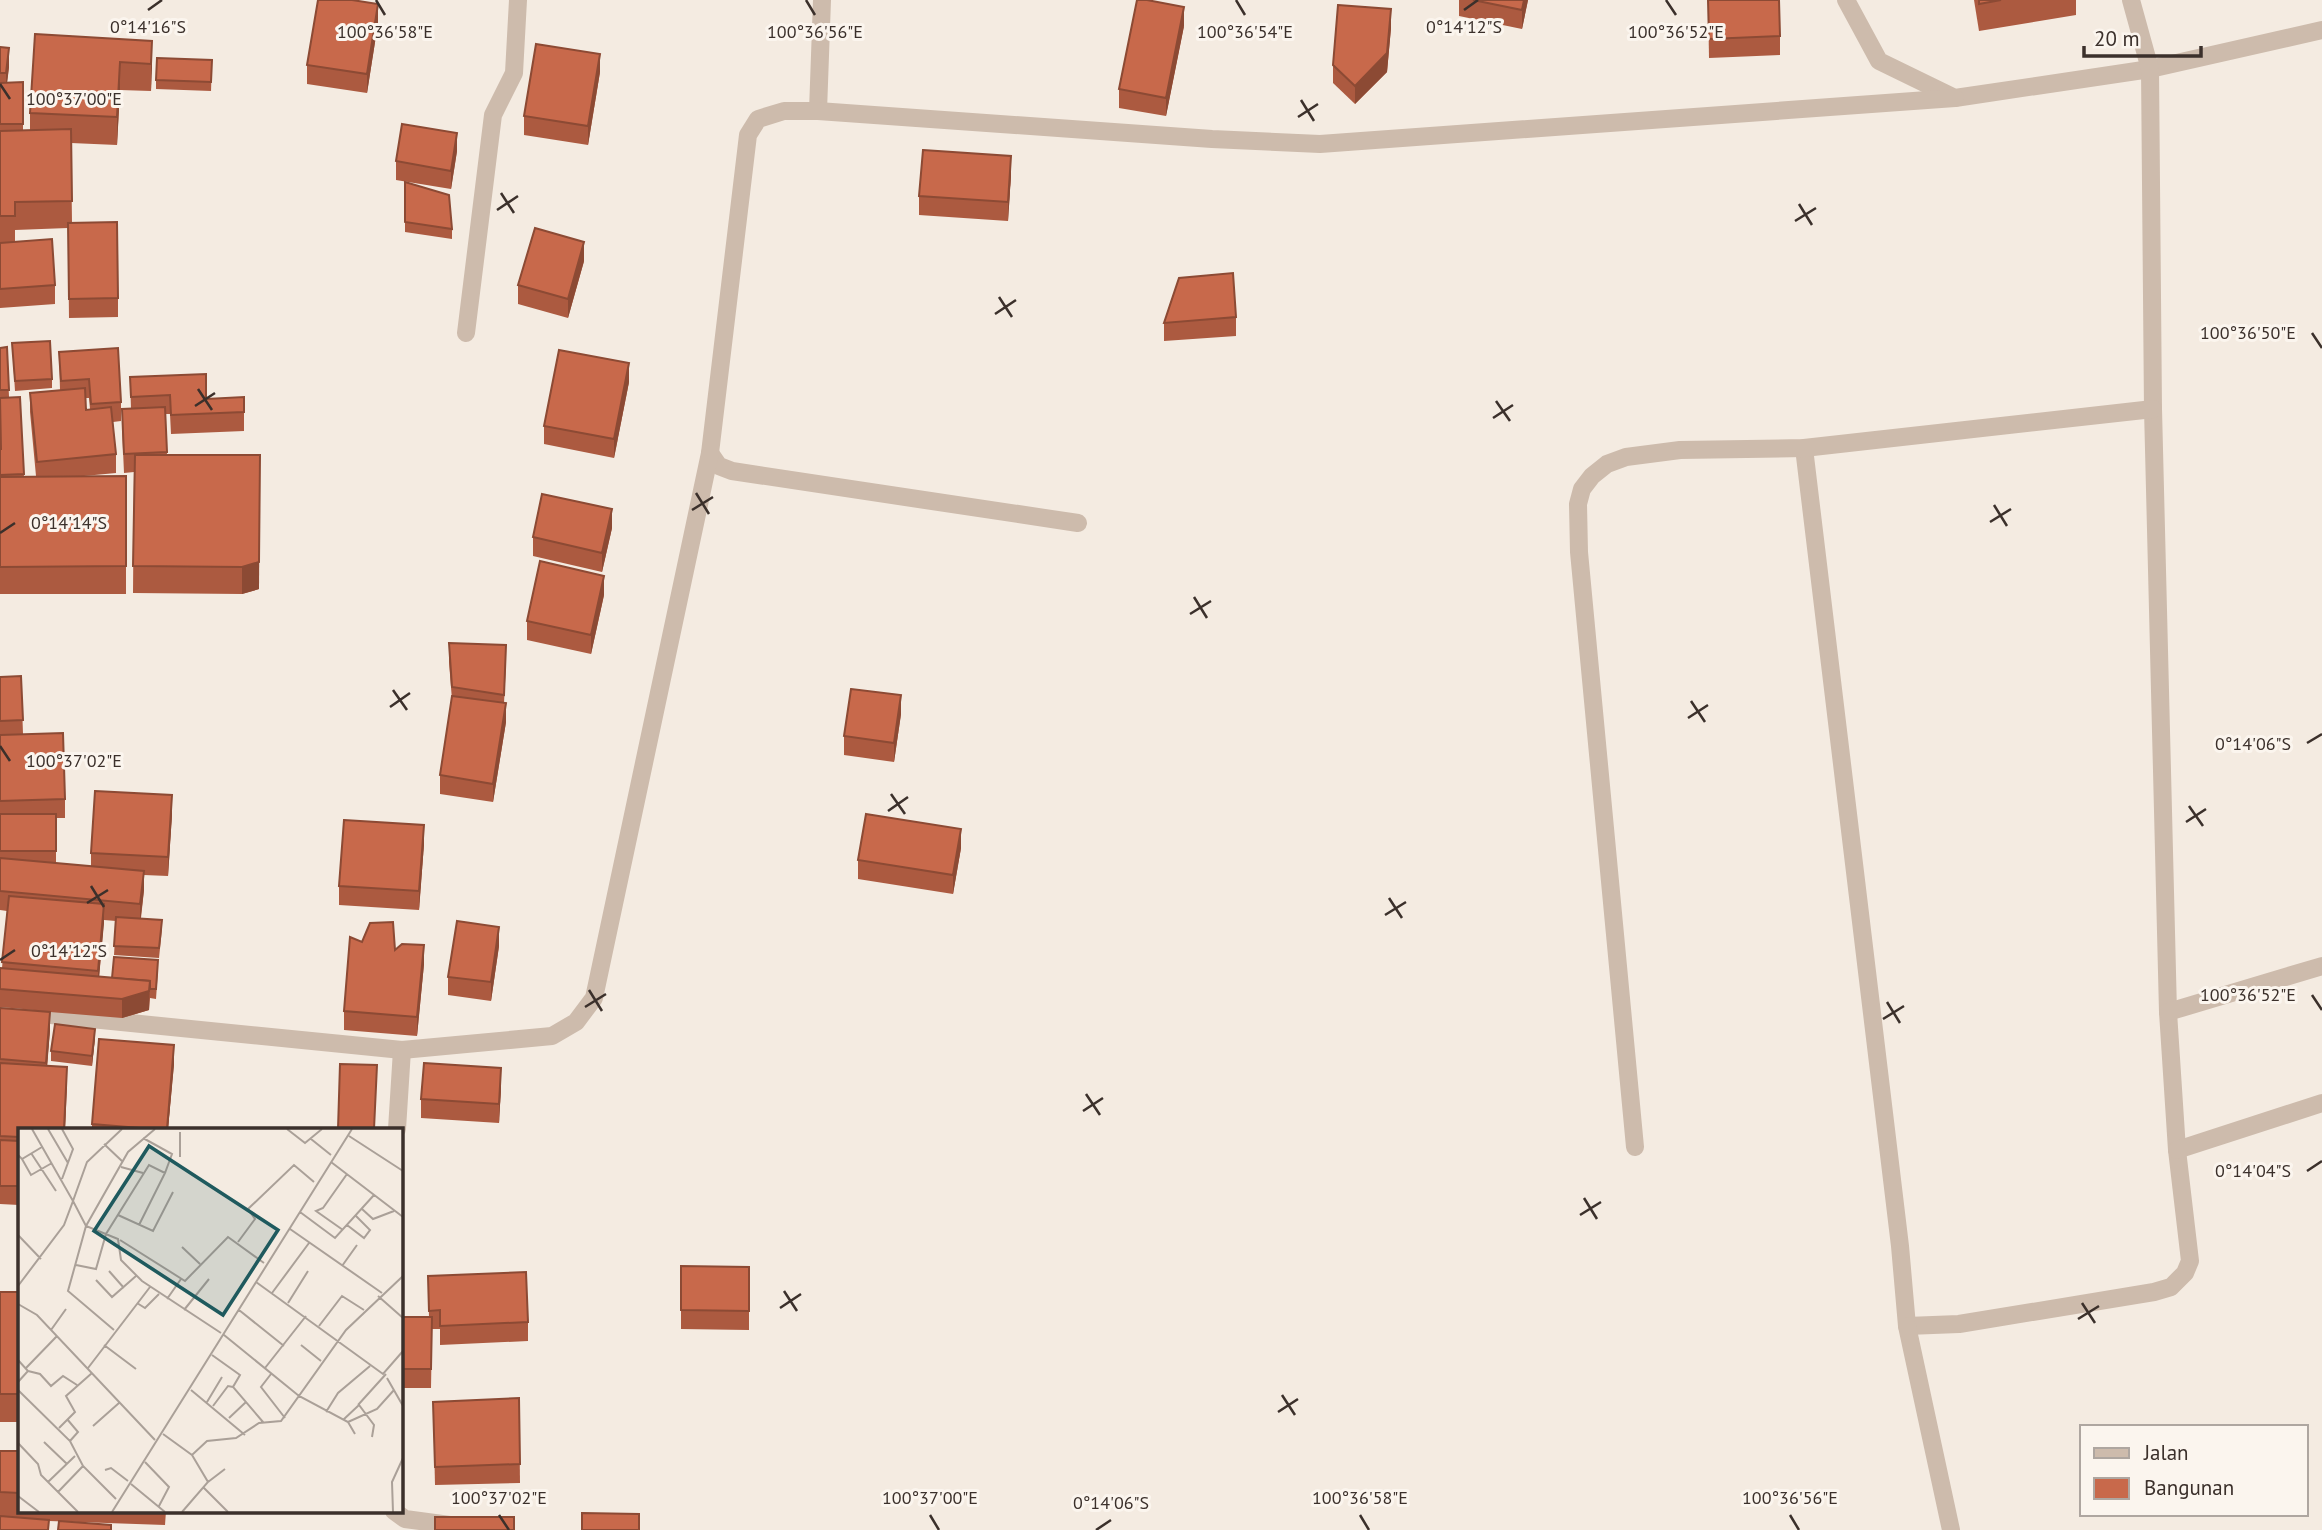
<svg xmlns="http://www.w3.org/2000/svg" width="2322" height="1530" viewBox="0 0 2322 1530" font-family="'PT Sans',sans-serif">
	<rect width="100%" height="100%" fill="#f4ebe1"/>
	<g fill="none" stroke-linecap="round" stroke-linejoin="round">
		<g stroke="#cdbbac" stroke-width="18">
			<path d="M 1846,0 L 1879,61 L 1955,98 L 2150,69 L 2322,30"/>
			<path d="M 818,111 L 822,0"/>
			<path d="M 466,333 L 493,115 L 514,73 L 518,0"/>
			<path d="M 1804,448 L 1900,1246 L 1907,1326 L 1959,1324 L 2154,1292 L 2171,1287 L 2185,1273 L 2190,1261 L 2177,1150 L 2168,1012 L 2153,409 L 2150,69 L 2131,0"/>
			<path d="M 710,453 L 719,466 L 732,471 L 1078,523"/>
			<path d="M 0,1010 L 402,1050 L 552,1036 L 576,1022 L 594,998 L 710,453 L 748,135 L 758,119 L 784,111 L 818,111 L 1212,139 L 1320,144 L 1955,98"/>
			<path d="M 2168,1012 L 2322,966"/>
			<path d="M 397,1129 L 402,1050"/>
			<path d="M 1635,1147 L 1579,552 L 1578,504 L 1582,489 L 1592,476 L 1607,464 L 1626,457 L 1680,450 L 1804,448 L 2153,409"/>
			<path d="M 2177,1150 L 2322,1103"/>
			<path d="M 1907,1326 L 1951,1530"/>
			<path d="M 394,1511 L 405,1519 L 457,1526"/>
		</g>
	</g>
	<g fill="#ac5a40" fill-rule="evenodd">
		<path d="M 1459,0 L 1528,0 L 1522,29 L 1459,16 Z"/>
		<path d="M 1708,0 L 1780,36 L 1780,55 L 1709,58 Z"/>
		<path d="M 1974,0 L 2076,0 L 2076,15 L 1979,31 Z"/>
		<path d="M 378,23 L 367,93 L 307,84 L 307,65 Z"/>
		<path d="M 1184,26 L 1166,116 L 1119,108 L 1119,89 Z"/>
		<path d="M 1391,28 L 1387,72 L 1355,104 L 1333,83 L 1333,65 Z"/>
		<path d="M 152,41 L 151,91 L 120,90 L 117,145 L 71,143 L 72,223 L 118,298 L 118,317 L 69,318 L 68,228 L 15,230 L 15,242 L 55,285 L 55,304 L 0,308 L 0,47 L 9,67 L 7,82 L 23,82 L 23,130 L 30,130 L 30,113 Z"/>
		<path d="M 212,60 L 211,91 L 156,89 L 156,80 Z"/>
		<path d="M 600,72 L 588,145 L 524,135 L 524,116 Z"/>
		<path d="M 457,151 L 451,189 L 396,180 L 396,161 Z"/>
		<path d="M 1011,175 L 1008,221 L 919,215 L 919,196 Z"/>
		<path d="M 405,222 L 452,229 L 452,239 L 405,232 Z"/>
		<path d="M 584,261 L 568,318 L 518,304 L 518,285 Z"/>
		<path d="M 1236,317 L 1236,336 L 1164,341 L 1164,323 Z"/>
		<path d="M 12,343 L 52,379 L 52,388 L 15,391 Z"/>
		<path d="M 7,347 L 9,397 L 20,397 L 24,477 L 36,476 L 30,412 L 30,393 L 60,390 L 59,352 L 121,402 L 121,421 L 113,422 L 116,454 L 116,473 L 84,476 L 126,476 L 126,594 L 0,594 L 0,348 ZM 85,398 L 89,398 L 90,409 L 86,410 Z"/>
		<path d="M 130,377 L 206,399 L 244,397 L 244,431 L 171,434 L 170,414 L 165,414 L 167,455 L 259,589 L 242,594 L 133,593 L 134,472 L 124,473 L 122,428 L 122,409 L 131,409 Z"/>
		<path d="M 629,382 L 614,458 L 544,444 L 544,426 Z"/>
		<path d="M 612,528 L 602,572 L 533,556 L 533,537 Z"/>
		<path d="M 604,595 L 591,654 L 527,640 L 527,621 Z"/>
		<path d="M 449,643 L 506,664 L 504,703 L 506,722 L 493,802 L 440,794 L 440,775 L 452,700 L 449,662 Z"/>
		<path d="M 21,676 L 23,734 L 65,799 L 65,818 L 56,818 L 56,863 L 91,866 L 91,853 L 172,814 L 168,876 L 144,875 L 144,890 L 141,918 L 162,929 L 159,958 L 114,955 L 116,921 L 104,920 L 99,977 L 112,978 L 158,970 L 156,999 L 150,998 L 149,1010 L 122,1018 L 50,1012 L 50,1030 L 47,1066 L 67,1086 L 65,1129 L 19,1129 L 19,1205 L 0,1204 L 0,1008 L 35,1010 L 0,1007 L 0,968 L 2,968 L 7,911 L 0,910 L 0,677 Z"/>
		<path d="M 901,714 L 894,762 L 844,755 L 844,736 Z"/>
		<path d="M 424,844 L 419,910 L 339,905 L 339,886 Z"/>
		<path d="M 961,848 L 953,894 L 858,879 L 858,860 Z"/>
		<path d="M 362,942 L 395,950 L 424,964 L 417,1036 L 344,1030 L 344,1011 Z"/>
		<path d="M 499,946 L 491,1001 L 448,995 L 448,977 Z"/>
		<path d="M 95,1038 L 92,1066 L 51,1061 L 51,1051 Z"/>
		<path d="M 174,1064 L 168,1129 L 92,1129 L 92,1124 Z"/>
		<path d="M 501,1087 L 499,1123 L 421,1118 L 421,1099 Z"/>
		<path d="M 681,1266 L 749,1267 L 749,1330 L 681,1329 Z"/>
		<path d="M 428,1276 L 528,1322 L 528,1341 L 440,1345 L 440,1329 L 432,1329 L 431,1388 L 401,1388 L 401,1317 L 429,1317 Z"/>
		<rect x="0" y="1292" width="19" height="130"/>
		<path d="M 519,1398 L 520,1483 L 435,1485 L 433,1402 Z"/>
		<path d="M 0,1451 L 19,1451 L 19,1511 L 166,1511 L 165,1525 L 49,1521 L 49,1530 L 0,1530 Z"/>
	</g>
	<g fill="#8c4a34">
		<path d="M 1524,0 L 1528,0 L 1522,29 L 1522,10 Z"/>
		<path d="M 378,4 L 378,23 L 367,93 L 367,74 Z"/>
		<path d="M 1184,7 L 1184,26 L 1166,116 L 1166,98 Z"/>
		<path d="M 1391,9 L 1391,28 L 1387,72 L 1355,104 L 1355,86 Z"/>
		<path d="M 152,41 L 152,68 L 151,91 L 151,64 Z"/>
		<path d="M 9,48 L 9,67 L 6,92 L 6,73 Z"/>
		<path d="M 600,54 L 600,72 L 588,145 L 588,126 Z"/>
		<path d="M 120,62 L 120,90 L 117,145 L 117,117 Z"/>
		<path d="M 457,133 L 457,151 L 451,189 L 451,171 Z"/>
		<path d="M 1011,156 L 1011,175 L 1008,221 L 1008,202 Z"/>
		<path d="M 584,242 L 584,261 L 568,318 L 568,299 Z"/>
		<path d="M 629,363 L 629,382 L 614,458 L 614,439 Z"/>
		<path d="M 260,455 L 259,589 L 242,594 L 242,567 Z"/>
		<path d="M 612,509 L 612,528 L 602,572 L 602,553 Z"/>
		<path d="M 604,576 L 604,595 L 591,654 L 591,635 Z"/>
		<path d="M 901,695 L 901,714 L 894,762 L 894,743 Z"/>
		<path d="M 506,703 L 506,722 L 493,802 L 493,784 Z"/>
		<path d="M 172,795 L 172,814 L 168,876 L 168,857 Z"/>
		<path d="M 424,825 L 424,844 L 419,910 L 419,891 Z"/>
		<path d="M 961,829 L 961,848 L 953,894 L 953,875 Z"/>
		<path d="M 144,871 L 144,890 L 140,923 L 140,904 Z"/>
		<path d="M 104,904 L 104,923 L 98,989 L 98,971 Z"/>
		<path d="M 499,927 L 499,946 L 491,1001 L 491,982 Z"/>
		<path d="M 424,945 L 424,964 L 417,1036 L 417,1017 Z"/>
		<path d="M 150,981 L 149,1010 L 122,1018 L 122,999 Z"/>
		<path d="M 50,1012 L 50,1030 L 46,1081 L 46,1063 Z"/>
		<path d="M 95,1029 L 95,1038 L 92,1066 L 92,1056 Z"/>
		<path d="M 174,1045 L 174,1064 L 168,1129 L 167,1129 Z"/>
		<path d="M 67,1067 L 65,1129 L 64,1129 Z"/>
		<path d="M 501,1068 L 501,1087 L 499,1123 L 499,1104 Z"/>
	</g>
	<g fill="#c8694b" stroke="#8c4a34" stroke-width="2">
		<path d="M 318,0 L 352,0 L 378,4 L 367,74 L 307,65 Z"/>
		<path d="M 1137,0 L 1147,0 L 1184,7 L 1166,98 L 1119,89 Z"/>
		<path d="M 1473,0 L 1524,0 L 1522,10 Z"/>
		<path d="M 1708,0 L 1779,0 L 1780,36 L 1709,39 Z"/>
		<path d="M 1979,0 L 2001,0 L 1979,4 Z"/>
		<path d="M 1338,5 L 1391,9 L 1387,53 L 1355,86 L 1333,65 Z"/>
		<path d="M 35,34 L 152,41 L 151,64 L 120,62 L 117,117 L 30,113 Z"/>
		<path d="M 536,44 L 600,54 L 588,126 L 524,116 Z"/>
		<path d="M 0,47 L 9,48 L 6,73 L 0,73 Z"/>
		<path d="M 157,58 L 212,60 L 211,82 L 156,80 Z"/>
		<path d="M 23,82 L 23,124 L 0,124 L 0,83 Z"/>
		<path d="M 402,124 L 457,133 L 451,171 L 396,161 Z"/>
		<path d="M 71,129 L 72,201 L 15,202 L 15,216 L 0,216 L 0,131 Z"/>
		<path d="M 923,150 L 1011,156 L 1008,202 L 919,196 Z"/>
		<path d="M 405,182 L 449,195 L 452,229 L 405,222 Z"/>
		<path d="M 117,222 L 118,298 L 69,299 L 68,223 Z"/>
		<path d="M 535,228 L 584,242 L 568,299 L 518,285 Z"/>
		<path d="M 52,239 L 55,285 L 0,289 L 0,243 Z"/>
		<path d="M 1233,273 L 1236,317 L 1164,323 L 1179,278 Z"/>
		<path d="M 50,341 L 52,379 L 15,381 L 12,343 Z"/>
		<path d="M 7,347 L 9,390 L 0,390 L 0,348 Z"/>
		<path d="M 118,348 L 121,402 L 91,404 L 89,379 L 61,381 L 59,352 Z"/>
		<path d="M 559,350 L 629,363 L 614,439 L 544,426 Z"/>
		<path d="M 206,374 L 206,399 L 244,397 L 244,412 L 171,415 L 170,395 L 131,397 L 130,377 Z"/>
		<path d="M 85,388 L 86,410 L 111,407 L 116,454 L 37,462 L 30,393 Z"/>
		<path d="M 20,397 L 24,474 L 0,475 L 0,449 L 1,449 L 0,398 Z"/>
		<path d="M 165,407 L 167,452 L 124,454 L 122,409 Z"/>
		<path d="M 135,455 L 260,455 L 259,562 L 242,567 L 133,566 Z"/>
		<path d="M 126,476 L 126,566 L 0,567 L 0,477 Z"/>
		<path d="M 542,494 L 612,509 L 602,553 L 533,537 Z"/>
		<path d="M 540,561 L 604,576 L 591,635 L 527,621 Z"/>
		<path d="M 449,643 L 506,645 L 504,695 L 452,687 Z"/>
		<path d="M 21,676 L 23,720 L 0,721 L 0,677 Z"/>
		<path d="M 851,689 L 901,695 L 894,743 L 844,736 Z"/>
		<path d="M 452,696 L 506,703 L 493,784 L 440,775 Z"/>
		<path d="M 63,733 L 65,799 L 0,801 L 0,735 Z"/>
		<path d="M 95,791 L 172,795 L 168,857 L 91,853 Z"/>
		<rect x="0" y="814" width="56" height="37"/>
		<path d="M 866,814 L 961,829 L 953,875 L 858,860 Z"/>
		<path d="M 344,820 L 424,825 L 419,891 L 339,886 Z"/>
		<path d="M 0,858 L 144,871 L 140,904 L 0,891 Z"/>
		<path d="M 9,896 L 104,904 L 98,971 L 2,962 Z"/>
		<path d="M 116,917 L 162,920 L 159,948 L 114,946 Z"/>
		<path d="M 457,921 L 499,927 L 491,982 L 448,977 Z"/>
		<path d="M 393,922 L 395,950 L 402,944 L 424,945 L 417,1017 L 344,1011 L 350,937 L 362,942 L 370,923 Z"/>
		<path d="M 114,957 L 158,960 L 156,989 L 150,989 L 150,981 L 112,978 Z"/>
		<path d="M 0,968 L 150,981 L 149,991 L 122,999 L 0,989 Z"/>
		<path d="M 0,1008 L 50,1012 L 46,1063 L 0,1059 Z"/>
		<path d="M 55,1024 L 95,1029 L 92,1056 L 51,1051 Z"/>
		<path d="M 99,1039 L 174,1045 L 167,1129 L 152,1129 L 92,1124 Z"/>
		<path d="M 0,1063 L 67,1067 L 64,1129 L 19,1129 L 19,1137 L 0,1136 Z"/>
		<path d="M 424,1063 L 501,1068 L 499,1104 L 421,1099 Z"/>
		<path d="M 340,1064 L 377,1065 L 374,1129 L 338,1129 Z"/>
		<path d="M 0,1140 L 19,1141 L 19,1186 L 0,1186 Z"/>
		<path d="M 681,1266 L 749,1267 L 749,1311 L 681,1310 Z"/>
		<path d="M 526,1272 L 528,1322 L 440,1326 L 440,1310 L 429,1311 L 428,1276 Z"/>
		<rect x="0" y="1292" width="19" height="102"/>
		<path d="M 401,1317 L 432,1317 L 431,1369 L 401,1369 Z"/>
		<path d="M 519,1398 L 520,1464 L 435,1467 L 433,1402 Z"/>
		<path d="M 0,1451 L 19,1451 L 19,1493 L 0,1492 Z"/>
		<path d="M 582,1513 L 639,1514 L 639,1530 L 582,1530 Z"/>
		<path d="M 0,1516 L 49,1520 L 48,1530 L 0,1530 Z"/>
		<rect x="435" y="1517" width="79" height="13"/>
		<path d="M 59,1521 L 111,1525 L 111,1530 L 58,1530 Z"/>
	</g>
	<path fill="none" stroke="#3b302b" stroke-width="2.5" d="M 376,0 L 385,15M 806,0 L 815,15M 1236,0 L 1245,15M 1666,0 L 1676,15M 148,10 L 162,0M 1464,10 L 1478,0M 0,84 L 10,99M 1301,100 L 1314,121M 1298,117 L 1318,104M 501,193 L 514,213M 1799,204 L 1812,225M 497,210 L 518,196M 1795,221 L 1816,208M 999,297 L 1012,317M 995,314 L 1016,300M 2312,333 L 2322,348M 198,389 L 212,410M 1496,401 L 1510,421M 195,406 L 215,393M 1493,418 L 1513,405M 696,493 L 709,514M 1994,505 L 2007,526M 692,510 L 713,497M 1990,522 L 2011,509M 0,533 L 15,523M 1194,597 L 1207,618M 1190,614 L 1211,601M 393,690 L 407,710M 1691,701 L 1705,722M 390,707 L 410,693M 1688,718 L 1708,705M 2307,743 L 2322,734M 0,746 L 10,761M 891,794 L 905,814M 2189,806 L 2203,826M 888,811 L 908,797M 2186,822 L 2206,809M 91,886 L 104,907M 1389,898 L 1402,918M 87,903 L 108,890M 1385,915 L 1406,902M 0,960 L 15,950M 589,990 L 602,1011M 2312,995 L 2322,1010M 1887,1002 L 1900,1023M 585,1007 L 606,994M 1883,1019 L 1904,1006M 1086,1094 L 1100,1115M 1083,1111 L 1103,1098M 2307,1171 L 2322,1161M 1584,1198 L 1597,1219M 1580,1215 L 1601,1202M 784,1291 L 797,1311M 2082,1303 L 2095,1323M 780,1308 L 801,1294M 2078,1319 L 2099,1306M 1282,1395 L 1295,1415M 1278,1412 L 1298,1399M 499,1515 L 509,1530M 930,1515 L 939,1530M 1360,1515 L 1369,1530M 1790,1515 L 1799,1530M 1096,1530 L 1111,1520"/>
	<g transform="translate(18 1128)">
		<rect width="385" height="385" fill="#f4ebe1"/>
		<path fill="none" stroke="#aaa098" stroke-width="2" d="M 30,1 L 50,35M 104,1 L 69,34 L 55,73 L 68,98 L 100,111 L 103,132 L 124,153 L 203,205M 269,1 L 287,15 L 304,1M 331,8 L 385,43M 125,10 L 154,26 L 147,45M 293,11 L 313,27M 86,16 L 105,34M 13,25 L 38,63M 0,27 L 4,31 L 24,19M 162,29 L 162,4M 4,31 L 13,47 L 34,35M 313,34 L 385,89M 103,39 L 125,45M 44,51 L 55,21 L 44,1M 344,81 L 355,91 L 376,83M 282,84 L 317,110 L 356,67M 100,87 L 135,103 L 155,64M 329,97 L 346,110 L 352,102 L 338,88M 272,101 L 364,165M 325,102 L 298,83 L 305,80 L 329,46M 0,107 L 23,131M 102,112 L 167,153 L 210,109 L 246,135M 220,114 L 237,91 L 230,81 L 276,37 L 296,54M 164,119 L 182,136M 58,137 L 78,141 L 88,106 L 131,37 L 147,45 L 121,97M 324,138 L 339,117M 91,143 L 106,160M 78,152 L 94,169 L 118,148M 238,154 L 365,246 L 385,223M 0,158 L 46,97 L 55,73 L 14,1M 254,165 L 291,115M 360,168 L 385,190M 149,171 L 163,151M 119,175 L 127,180 L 141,166M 270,175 L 290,143M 0,176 L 19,187 L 137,312M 166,182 L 191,151M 221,182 L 266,218M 301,198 L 324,168 L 346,182M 33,202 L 48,181M 96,202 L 50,163 L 68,98 L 110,24 L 137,1M 206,207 L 281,268 L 330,294 L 337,306M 86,217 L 118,241M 283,217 L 303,233M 194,227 L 222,247 L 215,259 L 245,294M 0,232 L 10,243 L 0,254M 8,240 L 39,208M 70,240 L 132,159M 247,240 L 288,188M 10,243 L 22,246 L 33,258 L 45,248 L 59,257M 253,246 L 243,259 L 267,290M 369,250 L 385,278M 0,262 L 52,313 L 65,338 L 98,371M 173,262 L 227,307M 189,274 L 204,249M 340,277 L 368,246M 195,278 L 210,258 L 215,259M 308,284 L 320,265 L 352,238M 211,290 L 228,274M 49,291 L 60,304 L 52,313M 325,292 L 341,277 L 356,297 L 354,309M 330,294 L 359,281 L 376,262M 75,298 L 101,275M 41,300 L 57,284 L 48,268 L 74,245M 145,306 L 174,327 L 189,313 L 218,310 L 241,295 L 263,293 L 328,202 L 385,148M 26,314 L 49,336M 0,315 L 20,336 L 23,347 L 60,384M 127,334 L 151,359 L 141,378M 87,342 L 93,340 L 110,353M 30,354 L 57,328M 190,354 L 207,341M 113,356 L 147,384M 185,359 L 210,384M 40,364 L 65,338M 0,368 L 21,384M 94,384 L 334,1M 164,384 L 190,354 L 174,327M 375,384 L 374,354 L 385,330"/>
		<path fill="#1f5a5e" fill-opacity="0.15" stroke="#1f5a5e" stroke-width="3.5" d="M 131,18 L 260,102 L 205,187 L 76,103 Z"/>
		<rect width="385" height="385" fill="none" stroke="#3b302b" stroke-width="3.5"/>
	</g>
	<g font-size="18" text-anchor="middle" fill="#3b302b" stroke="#fbf5ee" stroke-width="6" stroke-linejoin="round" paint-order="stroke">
		<text x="148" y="33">0°14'16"S</text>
		<text x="1464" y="33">0°14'12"S</text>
		<text x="385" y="38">100°36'58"E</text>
		<text x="815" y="38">100°36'56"E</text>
		<text x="1245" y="38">100°36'54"E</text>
		<text x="1676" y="38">100°36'52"E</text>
		<text x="74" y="105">100°37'00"E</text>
		<text x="2248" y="339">100°36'50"E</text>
		<text x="69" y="529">0°14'14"S</text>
		<text x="2253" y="750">0°14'06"S</text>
		<text x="74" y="767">100°37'02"E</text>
		<text x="69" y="957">0°14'12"S</text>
		<text x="2248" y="1001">100°36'52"E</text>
		<text x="2253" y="1177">0°14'04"S</text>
		<text x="499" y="1504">100°37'02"E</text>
		<text x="930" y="1504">100°37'00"E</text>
		<text x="1360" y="1504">100°36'58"E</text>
		<text x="1790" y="1504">100°36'56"E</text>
		<text x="1111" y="1509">0°14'06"S</text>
	</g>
	<rect x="2080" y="1425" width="228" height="91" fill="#fbf5ee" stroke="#aea6a0" stroke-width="2"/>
	<rect x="2094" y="1448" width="35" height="10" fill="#cdbbac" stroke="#aea6a0" stroke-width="2"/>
	<text x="2144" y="1460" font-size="21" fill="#3b302b">Jalan</text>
	<rect x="2094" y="1478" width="35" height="21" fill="#c8694b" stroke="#aea6a0" stroke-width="2"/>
	<text x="2144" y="1495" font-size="21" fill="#3b302b">Bangunan</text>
	<path d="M2084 46v10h117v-10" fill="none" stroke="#3b302b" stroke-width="3.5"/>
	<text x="2094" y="46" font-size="21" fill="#3b302b" stroke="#fbf5ee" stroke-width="5" paint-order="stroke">20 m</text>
</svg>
